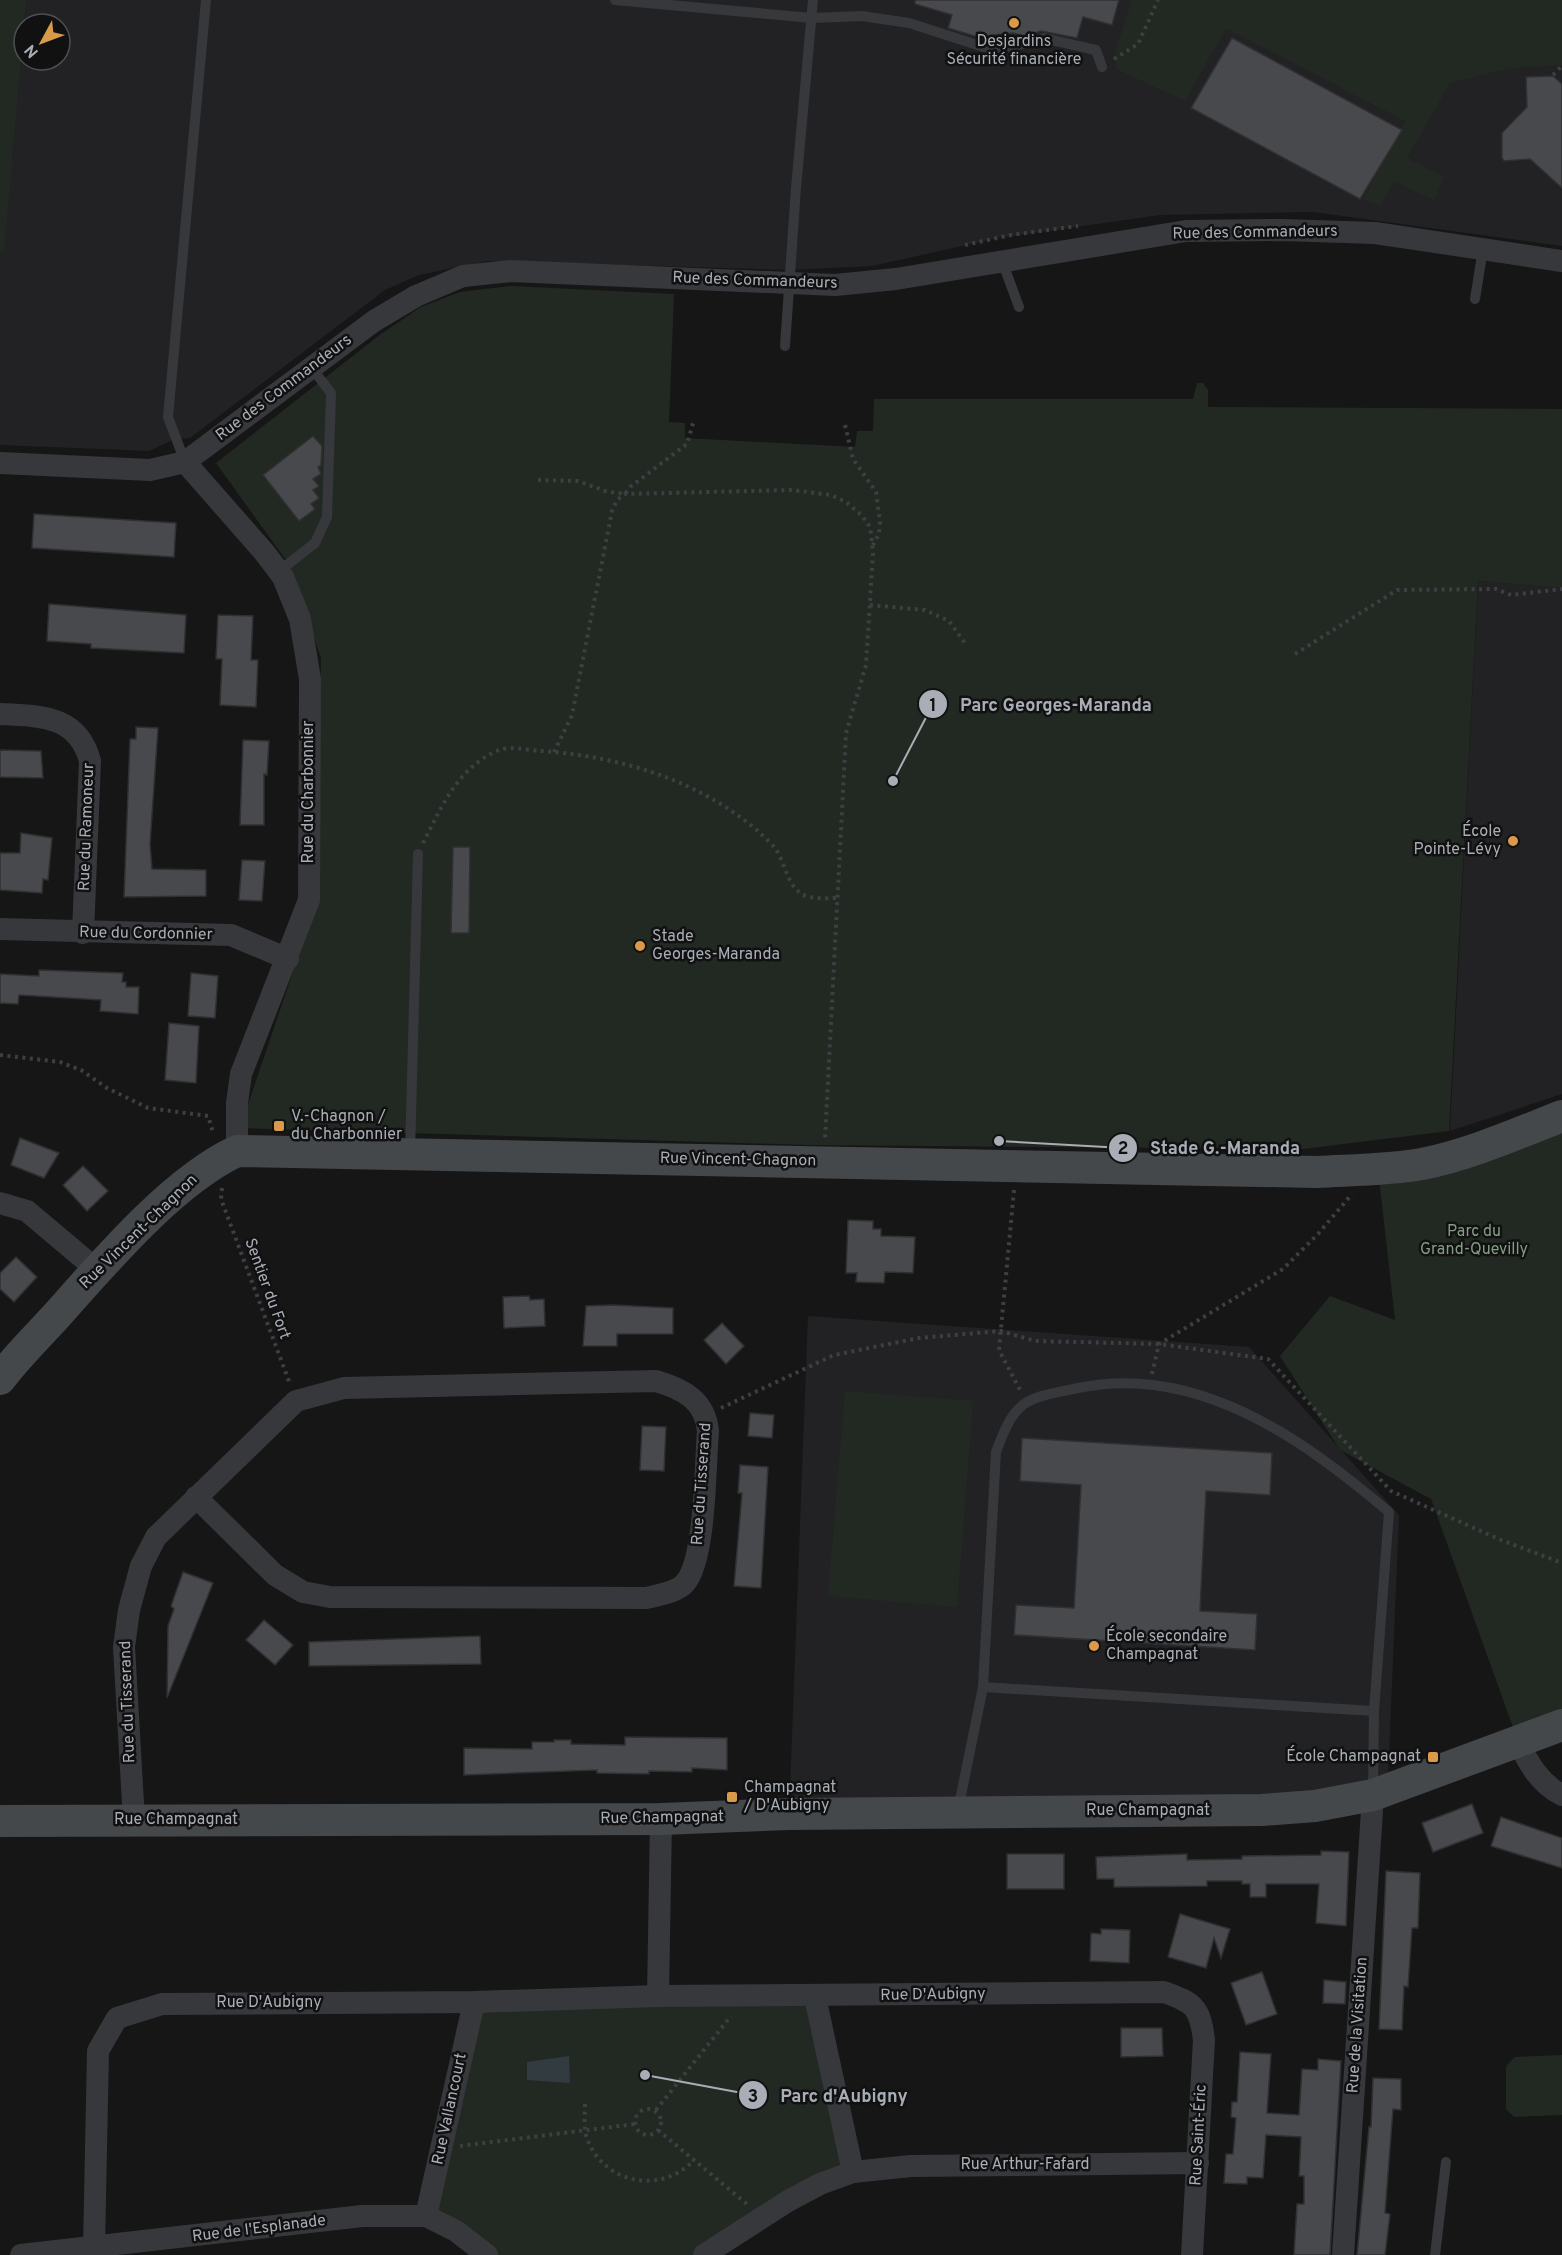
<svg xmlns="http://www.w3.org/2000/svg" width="1562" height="2255" viewBox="0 0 1562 2255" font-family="Overpass,sans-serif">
	<rect width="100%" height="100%" fill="#161617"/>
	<g fill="#222224" fill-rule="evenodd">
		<path d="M 0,0 L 1562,0 L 1562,246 L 1313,212 L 1160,215 L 998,238 L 872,266 L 790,270 L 488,261 L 419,275 L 385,290 L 190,438 L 175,439 L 149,451 L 0,445 ZM 24,24 L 60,24 L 60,60 L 24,60 Z"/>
		<path d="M 1478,581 L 1562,588 L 1562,1094 L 1450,1131 Z"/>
		<path d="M 808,1316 L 1249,1347 L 1399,1515 L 1388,1778 L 1205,1811 L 789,1814 Z"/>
	</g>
	<g fill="#222923">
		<path d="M 0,0 L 26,0 L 4,252 L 0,252 Z"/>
		<path d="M 1132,0 L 1562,0 L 1562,65 L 1511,68 L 1450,83 L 1407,158 L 1444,177 L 1434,200 L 1394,181 L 1380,206 L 1363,199 L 1405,121 L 1226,28 L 1185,101 L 1116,69 L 1116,49 Z"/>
		<path d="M 511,286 L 674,294 L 669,422 L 685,423 L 685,438 L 855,447 L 857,431 L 873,431 L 874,399 L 1193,399 L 1197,383 L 1203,383 L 1208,390 L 1208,407 L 1562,409 L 1562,588 L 1478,581 L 1449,1131 L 1303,1149 L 810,1145 L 240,1128 L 316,904 L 321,658 L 288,563 L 216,463 L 381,334 L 421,307 L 460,292 Z"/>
		<path d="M 1562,1116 L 1562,1725 L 1518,1741 L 1431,1499 L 1340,1450 L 1280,1356 L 1330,1296 L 1395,1320 L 1378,1169 Z"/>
		<path d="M 845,1391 L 973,1401 L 957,1607 L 828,1596 Z"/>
		<path d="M 815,1997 L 853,2172 L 704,2255 L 487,2255 L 426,2216 L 474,2002 Z"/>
		<path d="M 1562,2055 L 1562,2115 L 1514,2117 L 1506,2109 L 1506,2066 L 1515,2057 Z"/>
	</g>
	<path fill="#323b40" d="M 569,2056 L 570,2083 L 527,2080 L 527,2062 Z"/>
	<g fill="#48494c" stroke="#303033" stroke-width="1.5">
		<path d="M 915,0 L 1119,0 L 1112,25 L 1083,17 L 1077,38 L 1041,31 L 1023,36 L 1013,33 L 994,35 L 991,41 L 948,28 L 952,15 L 915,4 Z"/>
		<path d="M 1232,38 L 1402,130 L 1360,199 L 1191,108 Z"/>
		<path d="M 1553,76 L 1562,84 L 1562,188 L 1530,159 L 1504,161 L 1502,158 L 1502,133 L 1527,107 L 1526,77 Z"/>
		<path d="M 313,436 L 322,446 L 321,465 L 318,467 L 321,474 L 313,479 L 319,486 L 313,490 L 319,498 L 311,504 L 315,509 L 299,521 L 263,475 Z"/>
		<path d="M 34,514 L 176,523 L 174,557 L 32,548 Z"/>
		<path d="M 49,604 L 186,615 L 184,653 L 91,648 L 91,644 L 47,641 Z"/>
		<path d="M 218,615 L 253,616 L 251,660 L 258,660 L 256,707 L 220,705 L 222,659 L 216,659 Z"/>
		<path d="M 136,727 L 158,728 L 150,844 L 152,869 L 206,870 L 206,896 L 124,897 L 130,739 L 136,739 Z"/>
		<path d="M 243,740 L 269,741 L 267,775 L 264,774 L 264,825 L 240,825 Z"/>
		<path d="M 0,750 L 41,751 L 43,778 L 0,777 Z"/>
		<path d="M 21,833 L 52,838 L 48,880 L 43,879 L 42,893 L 0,890 L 0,853 L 20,853 Z"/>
		<path d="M 453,847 L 470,847 L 469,933 L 451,933 Z"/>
		<path d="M 242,860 L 265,861 L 262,901 L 239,900 Z"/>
		<path d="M 39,970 L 123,973 L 122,982 L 126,982 L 126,987 L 139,987 L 138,1014 L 100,1011 L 101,1000 L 19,995 L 18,1004 L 0,1003 L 0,974 L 39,976 Z"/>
		<path d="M 191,973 L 218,976 L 215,1018 L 188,1016 Z"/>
		<path d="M 169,1023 L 199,1026 L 196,1083 L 165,1080 Z"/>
		<path d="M 20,1138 L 59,1153 L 44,1178 L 11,1165 Z"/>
		<path d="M 83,1166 L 108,1191 L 87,1211 L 63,1185 Z"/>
		<path d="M 848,1220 L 873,1221 L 873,1229 L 881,1229 L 881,1236 L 915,1237 L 913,1273 L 885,1272 L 884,1283 L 856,1282 L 857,1273 L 846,1273 Z"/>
		<path d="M 16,1257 L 37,1277 L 14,1302 L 0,1289 L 0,1273 Z"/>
		<path d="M 529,1296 L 530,1300 L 544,1299 L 545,1326 L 504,1328 L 503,1297 Z"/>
		<path d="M 613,1305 L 673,1308 L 673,1334 L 617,1334 L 617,1346 L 583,1346 L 586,1306 Z"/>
		<path d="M 722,1323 L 744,1346 L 726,1364 L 704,1340 Z"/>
		<path d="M 750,1413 L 774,1415 L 772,1438 L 748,1436 Z"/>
		<path d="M 642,1426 L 666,1427 L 664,1471 L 640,1470 Z"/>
		<path d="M 1022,1438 L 1272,1453 L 1270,1495 L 1206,1491 L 1200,1611 L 1257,1614 L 1255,1650 L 1014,1635 L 1016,1605 L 1074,1608 L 1081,1485 L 1020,1481 Z"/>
		<path d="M 740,1465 L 768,1467 L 761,1588 L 734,1586 L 742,1493 L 738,1493 Z"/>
		<path d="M 183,1572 L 213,1583 L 167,1698 L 168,1626 L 174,1609 L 171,1606 Z"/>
		<path d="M 264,1620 L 293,1645 L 275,1665 L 246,1640 Z"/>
		<path d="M 480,1636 L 481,1664 L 309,1666 L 309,1642 Z"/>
		<path d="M 625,1737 L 727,1738 L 727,1770 L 692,1768 L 692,1772 L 649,1771 L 649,1774 L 597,1773 L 597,1770 L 464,1775 L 464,1748 L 532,1749 L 532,1742 L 554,1742 L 554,1740 L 571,1740 L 571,1744 L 625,1745 Z"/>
		<path d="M 1472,1804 L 1483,1833 L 1433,1852 L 1422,1823 Z"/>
		<path d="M 1501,1817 L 1562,1838 L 1562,1868 L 1491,1846 Z"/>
		<path d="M 1321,1851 L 1349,1852 L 1346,1926 L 1316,1923 L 1319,1884 L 1266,1884 L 1266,1897 L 1250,1897 L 1250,1884 L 1242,1884 L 1242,1881 L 1207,1881 L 1207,1886 L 1114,1887 L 1114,1879 L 1097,1879 L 1096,1857 L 1187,1854 L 1187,1860 L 1242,1859 L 1242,1856 L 1321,1855 Z"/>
		<rect x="1007" y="1854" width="57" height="35"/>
		<path d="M 1386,1871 L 1420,1873 L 1418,1928 L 1412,1928 L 1408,1987 L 1404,1986 L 1402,2030 L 1379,2029 Z"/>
		<path d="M 1180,1914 L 1230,1929 L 1221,1958 L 1214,1938 L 1206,1968 L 1168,1957 Z"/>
		<path d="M 1101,1929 L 1130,1930 L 1129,1963 L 1090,1961 L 1091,1933 L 1101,1934 Z"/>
		<path d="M 1262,1972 L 1277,2014 L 1246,2025 L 1231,1983 Z"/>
		<path d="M 1324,1980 L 1346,1982 L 1345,2004 L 1323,2003 Z"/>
		<path d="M 1121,2028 L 1162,2028 L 1163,2056 L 1121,2057 Z"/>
		<path d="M 1240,2052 L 1271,2054 L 1267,2113 L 1299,2115 L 1302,2069 L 1318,2070 L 1318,2059 L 1341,2061 L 1330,2255 L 1294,2255 L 1297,2204 L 1304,2204 L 1304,2176 L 1299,2176 L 1301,2137 L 1266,2135 L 1263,2178 L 1247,2177 L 1247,2184 L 1224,2183 L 1226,2154 L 1233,2154 L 1236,2118 L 1231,2117 L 1232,2102 L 1237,2102 Z"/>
		<path d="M 1373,2078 L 1401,2079 L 1401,2110 L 1393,2109 L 1385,2213 L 1390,2214 L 1385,2255 L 1357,2255 L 1369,2127 L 1371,2127 Z"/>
	</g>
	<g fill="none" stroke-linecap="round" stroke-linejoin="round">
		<g stroke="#3d3f43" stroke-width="4" stroke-dasharray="3 4.5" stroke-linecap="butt">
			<path d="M 1114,59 L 1138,44 L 1158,0"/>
			<path d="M 1553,75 L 1562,66"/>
			<path d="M 965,245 L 1011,235 L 1078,226"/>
			<path d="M 845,425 L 853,459 L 876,492 L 880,522 L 879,534 L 873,545"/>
			<path d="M 538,480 L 578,481 L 605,491 L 625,494 L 630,487 L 687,444 L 694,420"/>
			<path d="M 870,605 L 925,610 L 949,621 L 967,646"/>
			<path d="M 1295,654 L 1397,590 L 1496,589 L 1511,595 L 1562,589"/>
			<path d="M 554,752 L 572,715 L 612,511 L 617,500 L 625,494 L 792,490 L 831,495 L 846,502 L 859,513 L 868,523 L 871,533 L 873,553 L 866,665 L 846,733 L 825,1139"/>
			<path d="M 423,843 C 442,806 458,767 499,750 C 509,746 528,750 540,751 C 618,756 697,779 758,831 C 763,836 770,842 774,847 C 787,863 786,892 810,897 C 818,899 828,898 837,898"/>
			<path d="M 0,1055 L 60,1062 L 81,1070 L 107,1088 L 148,1108 L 208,1116 L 213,1132"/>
			<path d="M 222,1188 L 221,1199 L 290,1384"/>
			<path d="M 1014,1190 L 999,1350 L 1020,1390"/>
			<path d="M 1152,1374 L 1159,1344 L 1283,1269 L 1318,1234 L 1352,1194"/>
			<path d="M 721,1408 L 834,1355 L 919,1338 L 1001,1331 L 1035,1341 L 1159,1344 L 1268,1359 L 1391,1491 L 1501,1540 L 1562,1563"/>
			<path d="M 585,2104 C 585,2117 583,2130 588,2141 C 606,2185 662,2194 694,2160"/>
			<circle cx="648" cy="2122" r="13"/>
			<path d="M 656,2110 L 731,2016"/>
			<path d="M 658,2130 L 748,2205"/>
			<path d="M 460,2146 L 635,2124"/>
		</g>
		<g stroke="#37383c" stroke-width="10">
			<path d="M 615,0 L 812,18 L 862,16 L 909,23 L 990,49 L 1019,45 L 1043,38 L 1096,50 L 1102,67"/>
			<path d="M 1002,261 L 1019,307"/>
			<path d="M 1475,299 L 1483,249"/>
			<path d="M 785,346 L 796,188 L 813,0"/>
			<path d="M 185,462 L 168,417 L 206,0"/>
			<path d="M 278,572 L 315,543 L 327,517 L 331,393 L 311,367"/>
			<path d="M 410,1153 L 418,854"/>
			<path d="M 983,1687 L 1374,1711"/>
			<path d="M 958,1810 L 983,1687 L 996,1452 C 1016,1398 1024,1399 1078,1388 C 1197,1363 1303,1439 1389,1512 L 1374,1711 L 1373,1792"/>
			<path d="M 1435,2255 L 1446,2162"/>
		</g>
		<g stroke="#37383c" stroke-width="22">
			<path d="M 185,462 L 264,552 L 283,577 L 300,619 L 310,679 L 309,900 L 241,1074 L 237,1103 L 237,1151"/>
			<path d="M 0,463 L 150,470 L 185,462 L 374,321 L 416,296 L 463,276 L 511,271 L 835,285 L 896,279 L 1186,231 L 1282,230 L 1375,233 L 1562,261"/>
			<path d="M 0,714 C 40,716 78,715 90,761 L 83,933"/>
			<path d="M 0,929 L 231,935 L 288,959"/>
			<path d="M 0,1203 L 27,1211 L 97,1270"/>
			<path d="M 1518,1741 C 1528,1763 1540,1784 1562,1795"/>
			<path d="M 134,1821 L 124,1647 L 129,1610 L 141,1566 L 156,1537 L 296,1401 L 344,1388 L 656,1381 C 683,1389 705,1400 708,1431 C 705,1464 706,1559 685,1583 C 678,1592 658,1595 647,1598 L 330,1597 L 303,1592 L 275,1575 L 196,1497"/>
			<path d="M 658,1996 L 661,1819"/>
			<path d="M 815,1997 L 853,2172"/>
			<path d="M 426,2216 L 474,2002"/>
			<path d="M 94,2248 L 98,2051 L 117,2018 L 162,2004 L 474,2002 L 658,1996 L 1164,1992 C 1195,2003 1200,2008 1204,2040 L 1192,2255"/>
			<path d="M 21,2255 L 362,2216 L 426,2216 L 456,2231 L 487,2255"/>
			<path d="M 704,2255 L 788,2201 L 820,2184 L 853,2172 L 911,2166 L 1198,2163"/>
			<path d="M 1343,2255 L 1373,1795"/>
		</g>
		<g stroke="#45484b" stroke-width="32">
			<path d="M 0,1379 C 17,1356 39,1335 58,1314 C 105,1261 174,1180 237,1151 L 1317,1172 C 1352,1170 1388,1170 1422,1164 C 1471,1154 1516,1134 1562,1116"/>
			<path d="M 0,1821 L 661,1819 L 789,1814 L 1262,1810 L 1315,1806 L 1373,1795 L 1562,1725"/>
		</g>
	</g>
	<g fill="#db9a4a" stroke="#111112" stroke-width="2">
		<circle cx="1014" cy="23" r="6"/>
		<circle cx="1513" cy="841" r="6"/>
		<circle cx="640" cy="946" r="6"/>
		<rect x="273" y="1120" width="12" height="12" rx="3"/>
		<circle cx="1094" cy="1646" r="6"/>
		<rect x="1427" y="1751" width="12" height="12" rx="3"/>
		<rect x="726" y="1791" width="12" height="12" rx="3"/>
	</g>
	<g text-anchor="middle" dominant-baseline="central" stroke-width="5" stroke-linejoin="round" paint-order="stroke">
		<g font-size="16" fill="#a9aeb6" stroke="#111112" text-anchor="start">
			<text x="1014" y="42" text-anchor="middle">Desjardins<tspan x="1014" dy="18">Sécurité financière</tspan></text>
			<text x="1501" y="832" text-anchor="end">École<tspan x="1501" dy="18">Pointe-Lévy</tspan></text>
			<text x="652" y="937">Stade<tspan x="652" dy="18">Georges-Maranda</tspan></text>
			<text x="291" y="1117">V.-Chagnon /<tspan x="291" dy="18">du Charbonnier</tspan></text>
			<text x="1106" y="1637">École secondaire<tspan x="1106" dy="18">Champagnat</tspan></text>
			<text x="1421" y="1757" text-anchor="end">École Champagnat</text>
			<text x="744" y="1788">Champagnat<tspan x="744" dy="18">/ D'Aubigny</tspan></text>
		</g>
		<g font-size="16" fill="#a9aeb6" stroke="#111112">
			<text transform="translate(1255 233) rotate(-1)">Rue des Commandeurs</text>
			<text transform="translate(755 281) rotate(2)">Rue des Commandeurs</text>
			<text transform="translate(284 388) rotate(-37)">Rue des Commandeurs</text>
			<text transform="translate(309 792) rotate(-90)">Rue du Charbonnier</text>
			<text transform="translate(87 827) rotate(-88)">Rue du Ramoneur</text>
			<text transform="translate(146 934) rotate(1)">Rue du Cordonnier</text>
			<text transform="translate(738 1160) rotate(1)">Rue Vincent-Chagnon</text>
			<text transform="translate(139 1232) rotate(-44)">Rue Vincent-Chagnon</text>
			<text transform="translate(267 1289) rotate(70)">Sentier du Fort</text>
			<text transform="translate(702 1484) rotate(-86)">Rue du Tisserand</text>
			<text transform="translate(128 1702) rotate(-92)">Rue du Tisserand</text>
			<text x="1148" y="1811">Rue Champagnat</text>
			<text transform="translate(662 1818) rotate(-1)">Rue Champagnat</text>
			<text x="176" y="1820">Rue Champagnat</text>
			<text transform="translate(933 1995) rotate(-1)">Rue D'Aubigny</text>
			<text x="269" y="2003">Rue D'Aubigny</text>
			<text transform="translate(1358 2025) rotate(-86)">Rue de la Visitation</text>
			<text transform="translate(450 2109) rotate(-78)">Rue Vallancourt</text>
			<text transform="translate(1199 2135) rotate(-87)">Rue Saint-Éric</text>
			<text x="1025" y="2165">Rue Arthur-Fafard</text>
			<text transform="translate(259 2229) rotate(-7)">Rue de l'Esplanade</text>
		</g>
		<g font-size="16" fill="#849e83" stroke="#111112">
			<text x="1474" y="1232">Parc du<tspan x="1474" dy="18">Grand-Quevilly</tspan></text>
		</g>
	</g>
	<path fill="none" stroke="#a9aeb6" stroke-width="2" d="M893 781L933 704M999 1141L1123 1148M645 2075L753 2095"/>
	<g fill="#a9aeb6" stroke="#111112" stroke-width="2">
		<circle cx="893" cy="781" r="6"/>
		<circle cx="999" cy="1141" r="6"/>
		<circle cx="645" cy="2075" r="6"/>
		<circle cx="933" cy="704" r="15"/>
		<circle cx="1123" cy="1148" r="15"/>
		<circle cx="753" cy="2095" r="15"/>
	</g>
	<g font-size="18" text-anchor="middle" font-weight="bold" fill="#111">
		<text x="933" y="711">1</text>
		<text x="1123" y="1154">2</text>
		<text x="753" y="2102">3</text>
	</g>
	<g font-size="18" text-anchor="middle" font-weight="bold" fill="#a9aeb6" stroke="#111112" stroke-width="5" stroke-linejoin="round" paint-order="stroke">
		<text x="1056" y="711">Parc Georges-Maranda</text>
		<text x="1225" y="1154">Stade G.-Maranda</text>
		<text x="844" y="2102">Parc d'Aubigny</text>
	</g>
	<g transform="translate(42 42) rotate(229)"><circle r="28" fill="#111112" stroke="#4e5054" stroke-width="1.5"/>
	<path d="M0-4.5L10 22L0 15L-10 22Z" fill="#db9a4a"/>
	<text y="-9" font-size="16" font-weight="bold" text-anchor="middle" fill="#a9aeb6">N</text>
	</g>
</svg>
